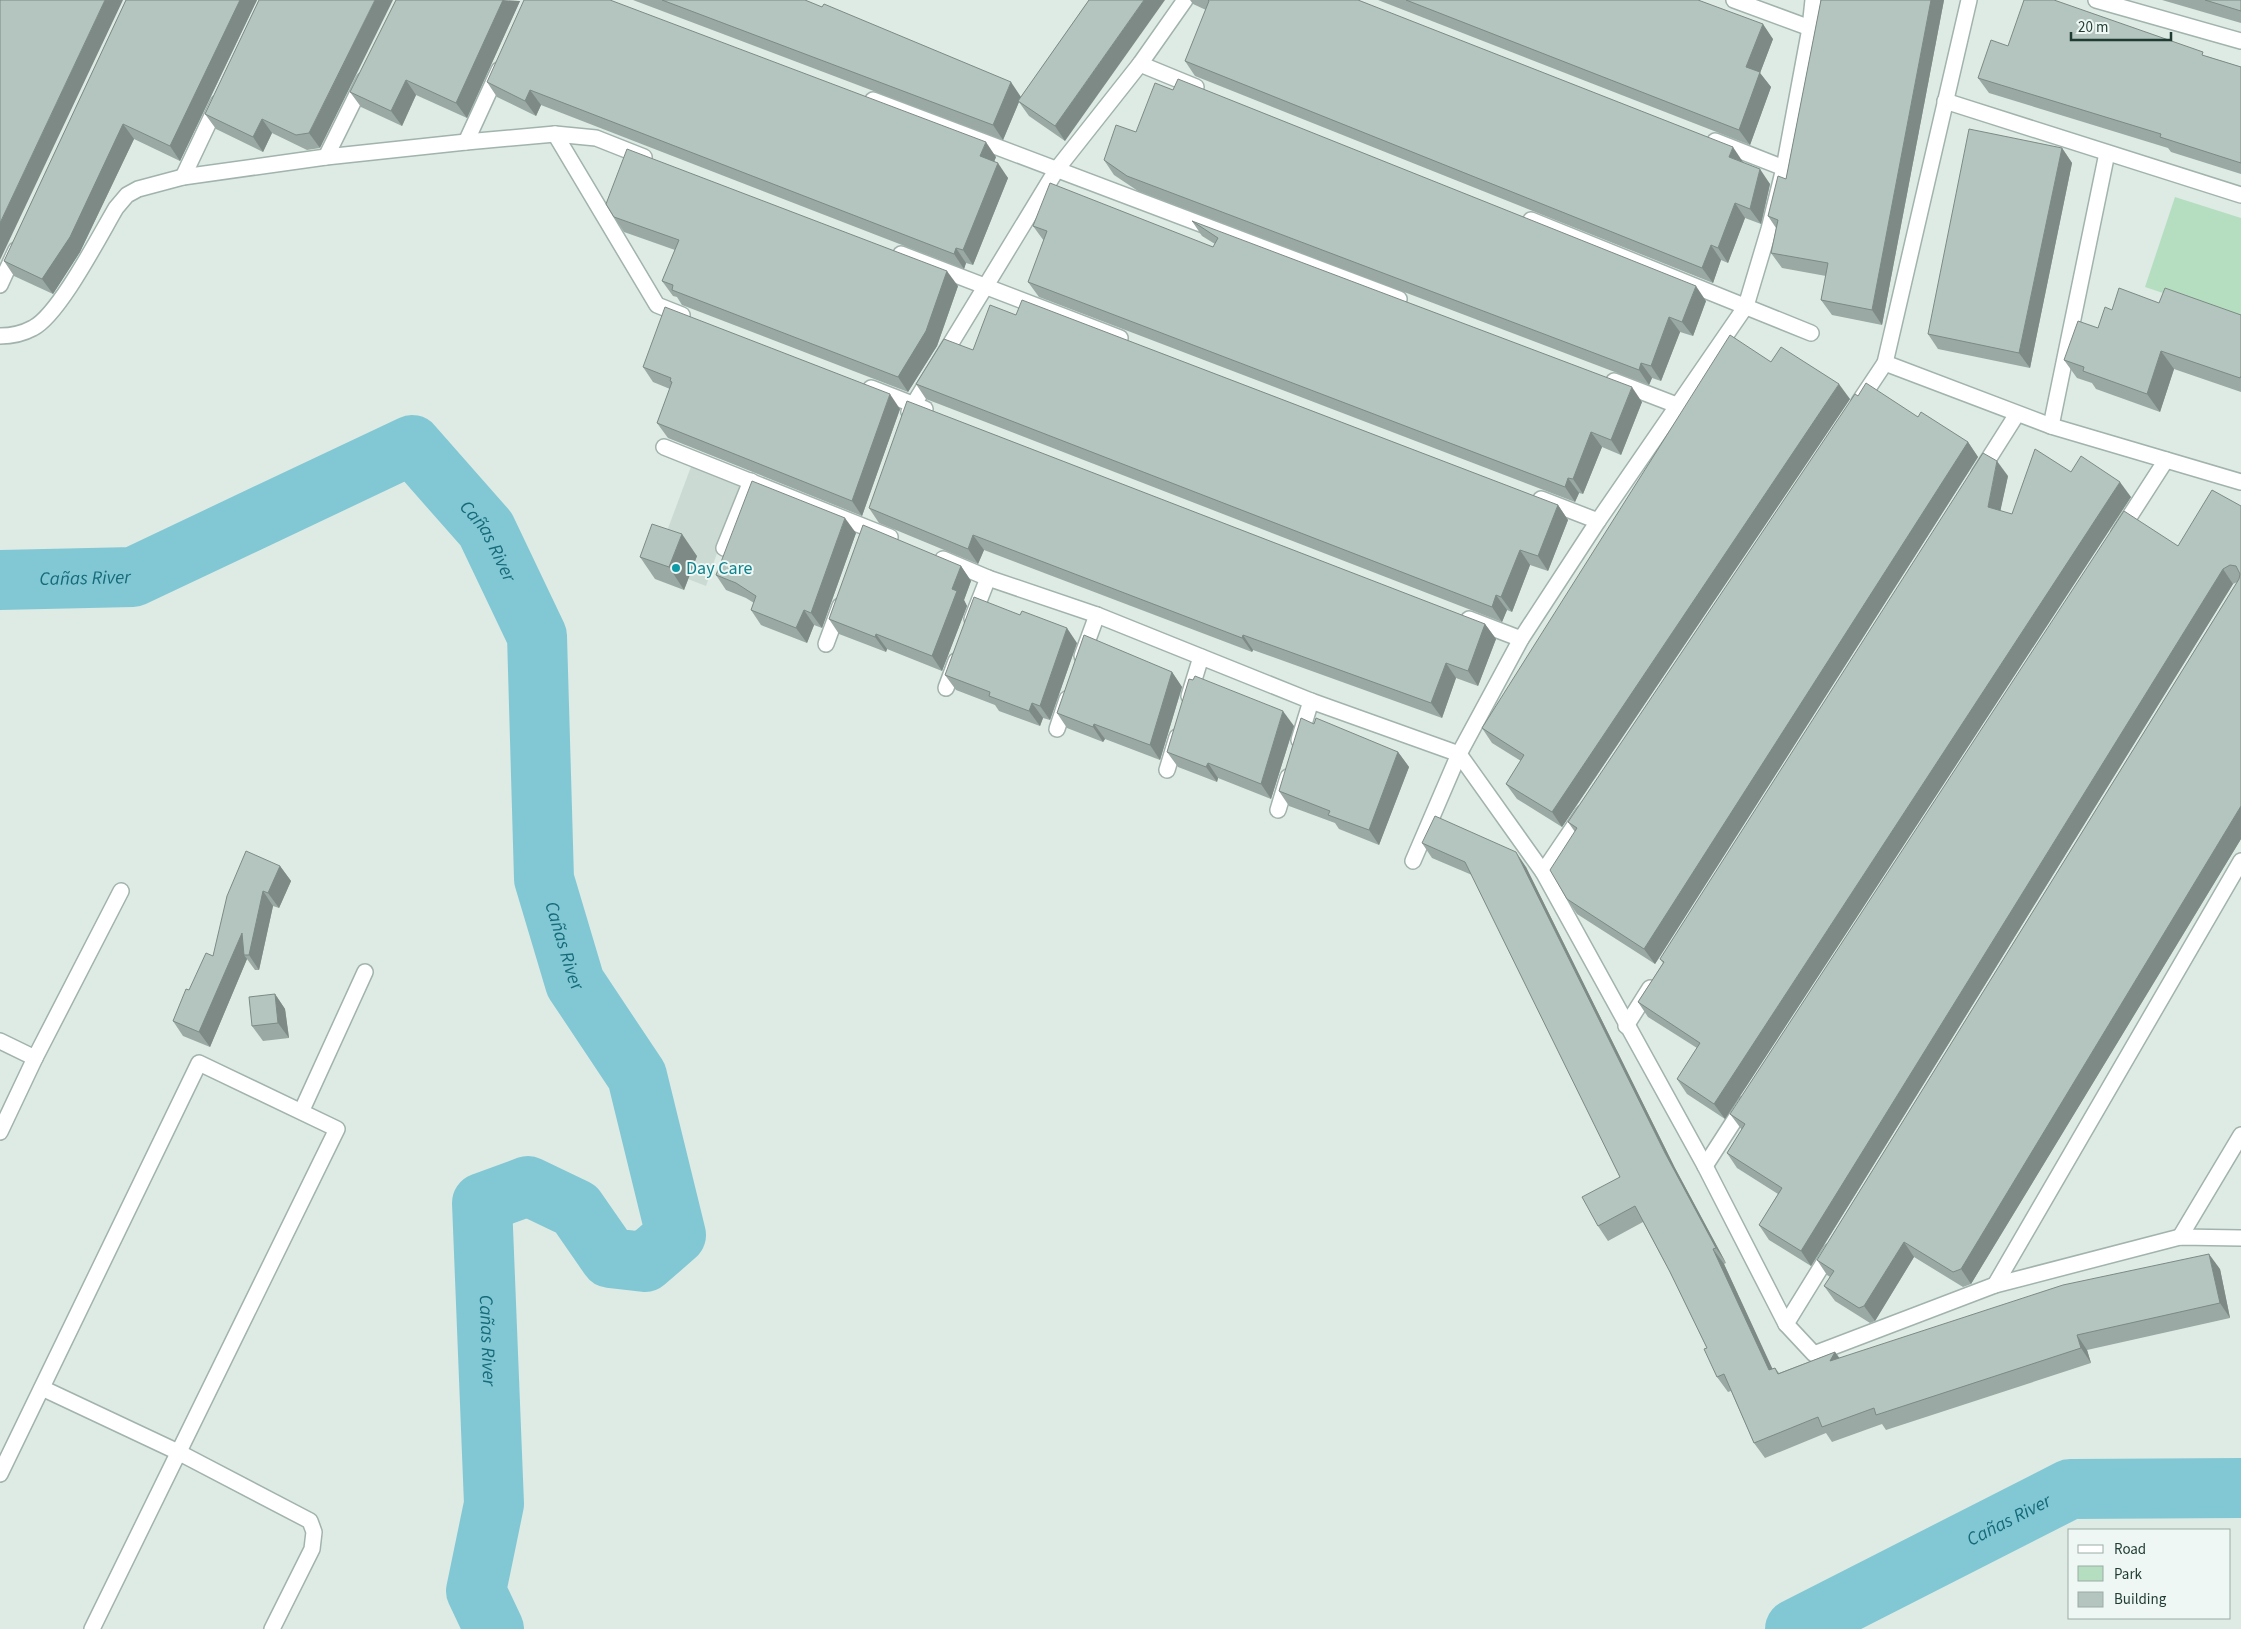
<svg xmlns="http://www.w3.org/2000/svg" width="2241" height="1629" viewBox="0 0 2241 1629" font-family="'Source Sans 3',sans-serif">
	<rect width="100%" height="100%" fill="#deebe5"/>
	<path fill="#ccdad4" d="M 692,464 L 746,485 L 718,550 L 706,586 L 654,566 Z"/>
	<path fill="#b5dec0" d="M 2175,197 L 2241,218 L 2241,319 L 2145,287 Z"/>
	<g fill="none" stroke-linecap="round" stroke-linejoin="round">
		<g stroke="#82c8d4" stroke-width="60">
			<path id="s1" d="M 0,580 L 133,577 L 412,445 L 486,529 L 537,636 L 544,879 L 575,983 L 637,1076 L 676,1235 L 645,1262 L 610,1258 L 576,1209 L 528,1186 L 482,1203 L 494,1504 L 476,1591 L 494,1629"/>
			<path id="s2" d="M 1795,1629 L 2070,1489 L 2241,1488"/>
		</g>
		<g stroke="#a1b3ac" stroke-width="18">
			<g id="minor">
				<path d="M 1734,0 L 1810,28"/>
				<path d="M 2096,0 L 2241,41"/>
				<path d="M 1140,64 L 1196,87"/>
				<path d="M 873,100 L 1399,299"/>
				<path d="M 1945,101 L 2241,195"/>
				<path d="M 555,134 L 657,305 L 682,315"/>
				<path d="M 1715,141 L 1784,168"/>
				<path d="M 466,142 L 499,70"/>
				<path d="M 326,157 L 364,80"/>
				<path d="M 183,177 L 218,103"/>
				<path d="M 1531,220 L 1811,333"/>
				<path d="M 901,254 L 1120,338"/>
				<path d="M 0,285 L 16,250"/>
				<path d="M 0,336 C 12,336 22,334 33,328 C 59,315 100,235 116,208 L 127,195 L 138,189 L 183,177 L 326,157 L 466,142 L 555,134 L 596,138 L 644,157"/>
				<path d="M 1885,363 L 2051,426 L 2241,482"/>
				<path d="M 1614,381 L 1679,406"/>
				<path d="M 871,388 L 925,409"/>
				<path d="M 1859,402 L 1885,363 L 1969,0"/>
				<path d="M 909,412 L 1057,169 L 1140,64 L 1185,0"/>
				<path d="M 2051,426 L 2107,153"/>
				<path d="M 664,447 L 890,537"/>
				<path d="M 1979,474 L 2017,414"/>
				<path d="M 1541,499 L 1598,521"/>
				<path d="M 2119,533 L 2166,460"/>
				<path d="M 724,548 L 751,481"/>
				<path d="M 943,559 L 988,578 L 1097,615 L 1311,701 L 1459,754 L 1543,872 L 1705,1166 L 1786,1324 L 1814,1354 L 1995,1285 L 2180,1237 L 2241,1238"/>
				<path d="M 972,619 L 988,578"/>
				<path d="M 1469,619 L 1521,639"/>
				<path d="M 826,644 L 840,606"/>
				<path d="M 1082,656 L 1097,615"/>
				<path d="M 946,688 L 956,661"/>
				<path d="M 1189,696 L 1201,657"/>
				<path d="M 1057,729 L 1067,699"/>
				<path d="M 1299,740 L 1311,701"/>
				<path d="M 1167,770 L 1177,737"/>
				<path d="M 1278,810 L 1288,777"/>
				<path d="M 1413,861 L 1459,754 L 1521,639 L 1598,521 L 1746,306 L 1769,229 L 1784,168 L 1810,28 L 1813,0"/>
				<path d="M 1543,872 L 1583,813"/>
				<path d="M 1626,1026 L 1650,988"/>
				<path d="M 0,1041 L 35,1058 L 0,1132"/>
				<path d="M 35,1058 L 121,891"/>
				<path d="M 302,1110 L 365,972"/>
				<path d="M 1705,1166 L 1745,1104"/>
				<path d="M 2180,1237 L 2241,1135"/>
				<path d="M 1995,1285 L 2241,861"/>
				<path d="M 1786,1324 L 1831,1251"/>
				<path d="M 42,1388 L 178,1452 L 310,1521 L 314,1532 L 312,1549 L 272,1629"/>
				<path d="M 0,1474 L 199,1063 L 337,1129 L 92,1629"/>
			</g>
		</g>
		<use href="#minor" stroke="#fff" stroke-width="15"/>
	</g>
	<g fill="#9aa9a3">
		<path d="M 126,0 L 257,0 L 180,161 L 134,139 L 80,252 L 53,294 L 14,276 L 4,261 Z"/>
		<path d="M 259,0 L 320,148 L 307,150 L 272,133 L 263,152 L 216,129 L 205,114 Z"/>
		<path d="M 396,0 L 520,1 L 467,118 L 416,95 L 402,126 L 361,107 L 350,92 Z"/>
		<path d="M 633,0 L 805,0 L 1021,97 L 1089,0 L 1065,141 L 1029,116 L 1019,102 L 1003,140 Z"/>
		<path d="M 1190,0 L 1358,0 L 1743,162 L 1770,184 L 1761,224 L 1745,218 L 1728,263 L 1721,260 L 1713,283 L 1195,76 L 1185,61 L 1206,10 L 1193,4 Z"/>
		<path d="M 1378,0 L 1698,0 L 1773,39 L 1760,73 L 1771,87 L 1750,145 Z"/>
		<path d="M 1821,0 L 1944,0 L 1882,325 L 1832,315 L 1821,300 L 1826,276 L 1782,268 L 1771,253 L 1776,228 L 1768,216 L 1786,179 Z"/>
		<path d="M 2162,0 L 2241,0 L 2241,23 Z"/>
		<path d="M 2206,56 L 2241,67 L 2241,174 L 2171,152 L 2168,148 L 1989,93 L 1978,78 Z"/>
		<path d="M 487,82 L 996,157 L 994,162 L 1008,178 L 973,265 L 966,263 L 964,269 L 541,105 L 536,116 L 497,97 Z"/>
		<path d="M 1136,132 L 1706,301 L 1693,336 L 1680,332 L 1661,381 L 1652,378 L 1649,385 L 1138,191 L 1114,175 L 1104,160 Z"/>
		<path d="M 2062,148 L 2072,163 L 2030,368 L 1938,349 L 1928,334 Z"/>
		<path d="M 614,217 L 958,286 L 937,346 L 908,392 L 682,305 L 677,297 L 673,296 L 662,281 L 675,250 L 624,232 Z"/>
		<path d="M 1192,221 L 1642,402 L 1621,455 L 1602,447 L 1583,494 L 1579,493 L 1575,502 L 1039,297 L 1028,282 L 1044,241 L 1033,226 L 1213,247 L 1215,244 L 1202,236 Z"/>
		<path d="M 2159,303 L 2241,315 L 2241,392 L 2174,369 L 2160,412 L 2096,389 L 2092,383 L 2077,378 L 2064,360 L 2098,328 L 2112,310 Z"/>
		<path d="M 973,350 L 1558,505 L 1568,520 L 1548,571 L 1530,565 L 1512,612 L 1507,610 L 1502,622 L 926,399 L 916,384 Z"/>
		<path d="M 1771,362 L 1850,399 L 1562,827 L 1517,799 L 1506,784 L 1521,761 L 1492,743 L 1482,728 Z"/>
		<path d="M 643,367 L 900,409 L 862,516 L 668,438 L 657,423 L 670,389 L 653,382 Z"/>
		<path d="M 1858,396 L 1918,417 L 1968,442 L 1978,457 L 1655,964 L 1577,914 L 1567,899 L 1575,832 L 1568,822 Z"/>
		<path d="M 2071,472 L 2131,497 L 1725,1119 L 1687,1094 L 1677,1079 L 1697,1048 L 1648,1017 L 1638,1002 L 1663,963 L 1660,959 L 2008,476 L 2000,511 L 2012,514 Z"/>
		<path d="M 2241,506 L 2241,839 L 1971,1284 L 1963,1287 L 1914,1257 L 1875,1321 L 1870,1323 L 1835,1301 L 1824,1286 L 1830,1277 L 1827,1275 L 1817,1260 L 2237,582 L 2233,584 L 1811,1266 L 1769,1240 L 1759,1225 L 1778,1194 L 1737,1168 L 1727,1153 L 1742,1130 L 1730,1114 L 2178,546 Z"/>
		<path d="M 869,508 L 1485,624 L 1496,639 L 1478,686 L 1456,678 L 1442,718 L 1253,650 L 1252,652 L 984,550 L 978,564 L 879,523 Z"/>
		<path d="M 856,533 L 822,628 L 814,625 L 807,643 L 761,625 L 751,610 L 754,603 L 746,598 L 726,590 L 716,575 Z"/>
		<path d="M 697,556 L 684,590 L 655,579 L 640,557 Z"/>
		<path d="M 961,566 L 971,581 L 964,600 L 967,606 L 942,671 L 887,649 L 886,652 L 839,634 L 829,619 Z"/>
		<path d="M 1077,643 L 1050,720 L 1043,718 L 1040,726 L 999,711 L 995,705 L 956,690 L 945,675 Z"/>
		<path d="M 1172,672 L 1182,687 L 1160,760 L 1105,739 L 1103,742 L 1067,728 L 1057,713 Z"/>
		<path d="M 1314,724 L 1398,752 L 1409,767 L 1379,845 L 1339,829 L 1335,823 L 1289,806 L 1279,791 Z"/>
		<path d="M 1294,726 L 1271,799 L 1218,778 L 1217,782 L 1178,767 L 1167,752 Z"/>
		<path d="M 1422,843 L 1526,867 L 1675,1168 L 1726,1263 L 1724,1264 L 1772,1369 L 1775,1368 L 1779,1373 L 1835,1352 L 1839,1358 L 2220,1269 L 2230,1318 L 2087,1350 L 2091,1363 L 1886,1430 L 1882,1424 L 1832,1442 L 1826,1433 L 1765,1458 L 1754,1443 L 1731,1391 L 1728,1392 L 1717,1377 L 1707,1348 L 1670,1272 L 1643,1222 L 1608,1241 L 1598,1226 L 1620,1177 L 1472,875 L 1432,858 Z"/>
		<path d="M 280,866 L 291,881 L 279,908 L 273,906 L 259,970 L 255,970 L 247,959 L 210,1047 L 183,1036 L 173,1021 L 189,990 L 213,956 Z"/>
		<path d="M 275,994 L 285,1009 L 289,1038 L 263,1041 L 252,1026 Z"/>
	</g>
	<g fill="#7d8a85">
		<path d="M 105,0 L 123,0 L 0,260 L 0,223 Z"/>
		<path d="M 240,0 L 257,0 L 180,161 L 170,146 Z"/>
		<path d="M 375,0 L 393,0 L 320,148 L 309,133 Z"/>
		<path d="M 503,0 L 520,1 L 467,118 L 456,103 Z"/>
		<path d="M 1144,0 L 1165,0 L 1065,141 L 1055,126 Z"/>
		<path d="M 1931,0 L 1944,0 L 1882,325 L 1872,310 Z"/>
		<path d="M 1763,24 L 1773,39 L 1760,73 L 1771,87 L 1750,145 L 1739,130 L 1746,67 Z"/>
		<path d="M 406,80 L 416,95 L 402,126 L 391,111 Z"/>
		<path d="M 1011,82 L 1021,97 L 1003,140 L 993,125 Z"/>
		<path d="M 530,90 L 541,105 L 536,116 L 525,101 Z"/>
		<path d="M 262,119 L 272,133 L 263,152 L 253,137 Z"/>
		<path d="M 123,124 L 134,139 L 80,252 L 53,294 L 42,279 Z"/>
		<path d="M 986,142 L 996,157 L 990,171 L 980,156 Z"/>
		<path d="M 1733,147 L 1743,162 L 1729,157 Z"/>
		<path d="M 2062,148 L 2072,163 L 2030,368 L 2019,353 Z"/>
		<path d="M 998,163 L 1008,178 L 973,265 L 963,250 Z"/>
		<path d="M 1760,169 L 1770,184 L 1761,224 L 1750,209 Z"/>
		<path d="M 1735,203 L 1745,218 L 1728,263 L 1718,248 Z"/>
		<path d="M 1711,245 L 1721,260 L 1713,283 L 1702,268 Z"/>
		<path d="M 956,248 L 966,263 L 964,269 L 954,254 Z"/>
		<path d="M 947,271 L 958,286 L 937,346 L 908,392 L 898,377 Z"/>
		<path d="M 1696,286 L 1706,301 L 1693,336 L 1682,322 Z"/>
		<path d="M 1669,317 L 1680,332 L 1661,381 L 1651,366 Z"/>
		<path d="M 2161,351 L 2174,369 L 2160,412 L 2147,394 Z"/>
		<path d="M 1641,363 L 1652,378 L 1649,385 L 1639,370 Z"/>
		<path d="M 1839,384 L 1850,399 L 1562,827 L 1552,812 Z"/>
		<path d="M 1632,387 L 1642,402 L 1621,455 L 1611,440 Z"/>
		<path d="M 890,394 L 900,409 L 862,516 L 852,501 Z"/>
		<path d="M 1591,432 L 1602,447 L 1583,494 L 1573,479 Z"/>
		<path d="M 1968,442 L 1978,457 L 1655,964 L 1644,949 Z"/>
		<path d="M 1997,461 L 2008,476 L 1998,522 L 1988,507 Z"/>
		<path d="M 1568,478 L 1579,493 L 1575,502 L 1565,487 Z"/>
		<path d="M 2120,482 L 2131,497 L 1725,1119 L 1714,1104 Z"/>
		<path d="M 1558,505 L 1568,520 L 1548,571 L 1538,556 Z"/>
		<path d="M 845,518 L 856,533 L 822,628 L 811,613 Z"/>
		<path d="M 682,534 L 697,556 L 684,590 L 669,567 Z"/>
		<path d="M 973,535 L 984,550 L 978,564 L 968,549 Z"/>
		<path d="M 1520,550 L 1530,565 L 1512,612 L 1501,597 Z"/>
		<path d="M 961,566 L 971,581 L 964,600 L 967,606 L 942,671 L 932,656 L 952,589 Z"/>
		<path d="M 2223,569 L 2233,584 L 1811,1266 L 1801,1251 Z"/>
		<path d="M 1496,595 L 1507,610 L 1502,622 L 1492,607 Z"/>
		<path d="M 804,610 L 814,625 L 807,643 L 796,628 Z"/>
		<path d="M 1485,624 L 1496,639 L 1478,686 L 1468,671 Z"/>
		<path d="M 1067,628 L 1077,643 L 1050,720 L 1040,706 Z"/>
		<path d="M 876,634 L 887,649 L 886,652 L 875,637 Z"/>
		<path d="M 1243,635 L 1253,650 L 1252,652 L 1242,638 Z"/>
		<path d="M 1446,663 L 1456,678 L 1442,718 L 1431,703 Z"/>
		<path d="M 1172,672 L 1182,687 L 1160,760 L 1150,745 Z"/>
		<path d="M 1032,703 L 1043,718 L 1040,726 L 1029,711 Z"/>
		<path d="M 1283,711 L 1294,726 L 1271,799 L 1261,784 Z"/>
		<path d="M 1094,724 L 1105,739 L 1103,742 L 1093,727 Z"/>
		<path d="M 1398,752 L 1409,767 L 1379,845 L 1369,830 Z"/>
		<path d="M 1208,763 L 1218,778 L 1217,782 L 1206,767 Z"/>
		<path d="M 2241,806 L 2241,839 L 1971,1284 L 1961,1269 Z"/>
		<path d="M 1516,852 L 1526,867 L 1675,1168 L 1726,1263 L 1716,1248 L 1665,1153 Z"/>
		<path d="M 280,866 L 291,881 L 279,908 L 268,893 Z"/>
		<path d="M 263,891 L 273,906 L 259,970 L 249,955 L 244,955 L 247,959 L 210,1047 L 199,1032 L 242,933 Z"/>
		<path d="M 275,994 L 285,1009 L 289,1038 L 278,1023 Z"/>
		<path d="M 1904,1242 L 1914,1257 L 1875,1321 L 1864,1306 Z"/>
		<path d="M 1713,1249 L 1724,1264 L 1780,1385 L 1769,1370 Z"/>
		<path d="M 2209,1254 L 2220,1269 L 2230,1318 L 2220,1303 Z"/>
		<path d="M 2077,1335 L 2087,1350 L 2091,1363 L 2081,1348 Z"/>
		<path d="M 1835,1352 L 1846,1367 L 1830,1361 Z"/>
	</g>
	<g fill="#b3c5be" stroke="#7d8a85">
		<path d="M 0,0 L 105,0 L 0,223 Z"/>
		<path d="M 126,0 L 240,0 L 170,146 L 123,124 L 70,237 L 42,279 L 4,261 Z"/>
		<path d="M 259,0 L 375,0 L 309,133 L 296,135 L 262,119 L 253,137 L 205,114 Z"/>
		<path d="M 396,0 L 503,0 L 456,103 L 406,80 L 391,111 L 350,92 Z"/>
		<path d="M 524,0 L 610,0 L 986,142 L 980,156 L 998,163 L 963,250 L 956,248 L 954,254 L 530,90 L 525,101 L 487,82 Z"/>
		<path d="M 662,0 L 805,0 L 822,7 L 824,4 L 1011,82 L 993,125 Z"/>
		<path d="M 1089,0 L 1144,0 L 1055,126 L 1018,101 Z"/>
		<path d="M 1208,0 L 1358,0 L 1733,147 L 1729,157 L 1760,169 L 1750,209 L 1735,203 L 1718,248 L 1711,245 L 1702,268 L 1185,61 L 1209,1 Z"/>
		<path d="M 1406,0 L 1698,0 L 1763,24 L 1746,67 L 1760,72 L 1739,130 Z"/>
		<path d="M 1821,0 L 1931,0 L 1872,310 L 1821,300 L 1828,263 L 1771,253 L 1778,220 L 1768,216 L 1778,176 L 1786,179 Z"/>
		<path d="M 2024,0 L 2054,0 L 2203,52 L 2202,55 L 2241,67 L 2241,163 L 2160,137 L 2161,134 L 1978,78 L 1991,40 L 2008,46 Z"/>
		<path d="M 2205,0 L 2241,0 L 2241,11 Z"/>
		<path d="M 1178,79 L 1696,286 L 1682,322 L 1669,317 L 1651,366 L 1641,363 L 1639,370 L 1127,176 L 1104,160 L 1116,125 L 1136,132 L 1155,83 L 1173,90 Z"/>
		<path d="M 1969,129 L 2062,148 L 2019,353 L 1928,334 Z"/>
		<path d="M 627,149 L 947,271 L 926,331 L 898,377 L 672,290 L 673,285 L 662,281 L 679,240 L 614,217 L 606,204 Z"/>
		<path d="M 1050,183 L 1213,247 L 1218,238 L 1192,221 L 1632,387 L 1611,440 L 1591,432 L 1573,479 L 1568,478 L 1565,487 L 1028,282 L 1047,231 L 1033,226 Z"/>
		<path d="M 2119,288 L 2159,303 L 2165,288 L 2241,315 L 2241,376 L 2240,378 L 2161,351 L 2147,394 L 2083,371 L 2084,367 L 2064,360 L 2078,321 L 2098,328 L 2105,307 L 2112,310 Z"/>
		<path d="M 1022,300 L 1558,505 L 1538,556 L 1520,550 L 1501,597 L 1496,595 L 1492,607 L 916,384 L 944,339 L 973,350 L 990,305 L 1016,315 Z"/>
		<path d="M 665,307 L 890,394 L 852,501 L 657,423 L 672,382 L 670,381 L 671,378 L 643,367 Z"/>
		<path d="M 1730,335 L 1771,362 L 1781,347 L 1839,384 L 1552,812 L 1506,784 L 1524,755 L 1482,728 Z"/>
		<path d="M 1866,383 L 1918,417 L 1921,412 L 1968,442 L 1644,949 L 1567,899 L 1550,870 L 1577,828 L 1568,822 L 1855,394 L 1858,396 Z"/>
		<path d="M 907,401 L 1485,624 L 1468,671 L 1446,663 L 1431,703 L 1243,635 L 1242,638 L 973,535 L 968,549 L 869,508 Z"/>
		<path d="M 2035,449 L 2071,472 L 2081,456 L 2120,482 L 1714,1104 L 1677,1079 L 1700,1043 L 1638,1002 L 1664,962 L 1660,959 L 1983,453 L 1997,461 L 1988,507 L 2012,514 Z"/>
		<path d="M 752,481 L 845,518 L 811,613 L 804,610 L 796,628 L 751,610 L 756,596 L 736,583 L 716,575 Z"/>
		<path d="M 2212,490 L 2241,506 L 2241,806 L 1961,1269 L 1953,1272 L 1904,1242 L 1864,1306 L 1859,1308 L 1824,1286 L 1834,1271 L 1817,1260 L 2239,579 L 2240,574 L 2236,566 L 2230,565 L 2223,569 L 1801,1251 L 1759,1225 L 1782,1188 L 1727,1153 L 1745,1124 L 1730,1114 L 2124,511 L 2178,546 Z"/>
		<path d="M 652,524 L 682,534 L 669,567 L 640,557 Z"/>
		<path d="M 863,525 L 961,566 L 952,589 L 957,591 L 932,656 L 876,634 L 875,637 L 829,619 Z"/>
		<path d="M 974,597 L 1020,615 L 1022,611 L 1067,628 L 1040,706 L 1032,703 L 1029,711 L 989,696 L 990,692 L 945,675 Z"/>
		<path d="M 1084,635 L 1172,672 L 1150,745 L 1094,724 L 1093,727 L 1057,713 Z"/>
		<path d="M 1195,676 L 1283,711 L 1261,784 L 1208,763 L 1206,767 L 1167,752 L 1189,679 L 1193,680 Z"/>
		<path d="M 1301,718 L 1314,724 L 1316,718 L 1398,752 L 1369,830 L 1328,815 L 1330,811 L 1279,791 Z"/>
		<path d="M 1435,816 L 1516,852 L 1665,1153 L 1716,1248 L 1713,1249 L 1769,1370 L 1775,1368 L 1778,1374 L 1835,1352 L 1830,1361 L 2063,1285 L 2209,1254 L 2220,1303 L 2077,1335 L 2081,1348 L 1876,1415 L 1874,1408 L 1822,1427 L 1818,1417 L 1754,1443 L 1724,1374 L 1717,1377 L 1704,1349 L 1707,1348 L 1670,1272 L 1635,1206 L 1598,1226 L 1582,1197 L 1620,1177 L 1465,862 L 1422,843 Z"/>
		<path d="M 246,851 L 280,866 L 268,893 L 263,891 L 249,955 L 244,955 L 242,933 L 199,1032 L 173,1021 L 186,989 L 189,990 L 206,953 L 213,956 L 227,896 Z"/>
		<path d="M 275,994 L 278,1023 L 252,1026 L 249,997 Z"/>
	</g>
	<circle fill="#0f9aa8" stroke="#eef7f3" stroke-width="2" cx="676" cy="568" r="5"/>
	<g text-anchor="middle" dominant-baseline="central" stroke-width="4" stroke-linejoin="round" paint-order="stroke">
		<g font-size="18" fill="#0d838f" stroke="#eef7f3" text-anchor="start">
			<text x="686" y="568">Day Care</text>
		</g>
		<g font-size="19" font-style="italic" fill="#166a7a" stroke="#eef7f3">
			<text stroke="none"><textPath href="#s1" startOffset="565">Cañas River</textPath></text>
			<text stroke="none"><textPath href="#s1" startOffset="85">Cañas River</textPath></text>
			<text stroke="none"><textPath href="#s1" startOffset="985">Cañas River</textPath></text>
			<text stroke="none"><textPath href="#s1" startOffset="1675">Cañas River</textPath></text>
			<text stroke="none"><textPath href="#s2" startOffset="240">Cañas River</textPath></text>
		</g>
	</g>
	<rect x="2068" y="1529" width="162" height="90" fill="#eef7f3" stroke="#9baca6"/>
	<rect x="2078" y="1545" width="25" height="8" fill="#ffffff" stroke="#9baca6"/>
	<text x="2114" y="1554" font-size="15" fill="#1f3b33">Road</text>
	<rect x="2078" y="1566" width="25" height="15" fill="#b5dec0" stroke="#9baca6"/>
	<text x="2114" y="1579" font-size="15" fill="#1f3b33">Park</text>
	<rect x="2078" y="1592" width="25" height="15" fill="#b3c5be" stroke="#9baca6"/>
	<text x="2114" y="1604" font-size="15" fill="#1f3b33">Building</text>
	<path d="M2071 32v8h100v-8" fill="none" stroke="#1f3b33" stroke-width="2.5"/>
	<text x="2078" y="32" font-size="15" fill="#1f3b33" stroke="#eef7f3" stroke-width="4" paint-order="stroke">20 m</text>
</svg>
